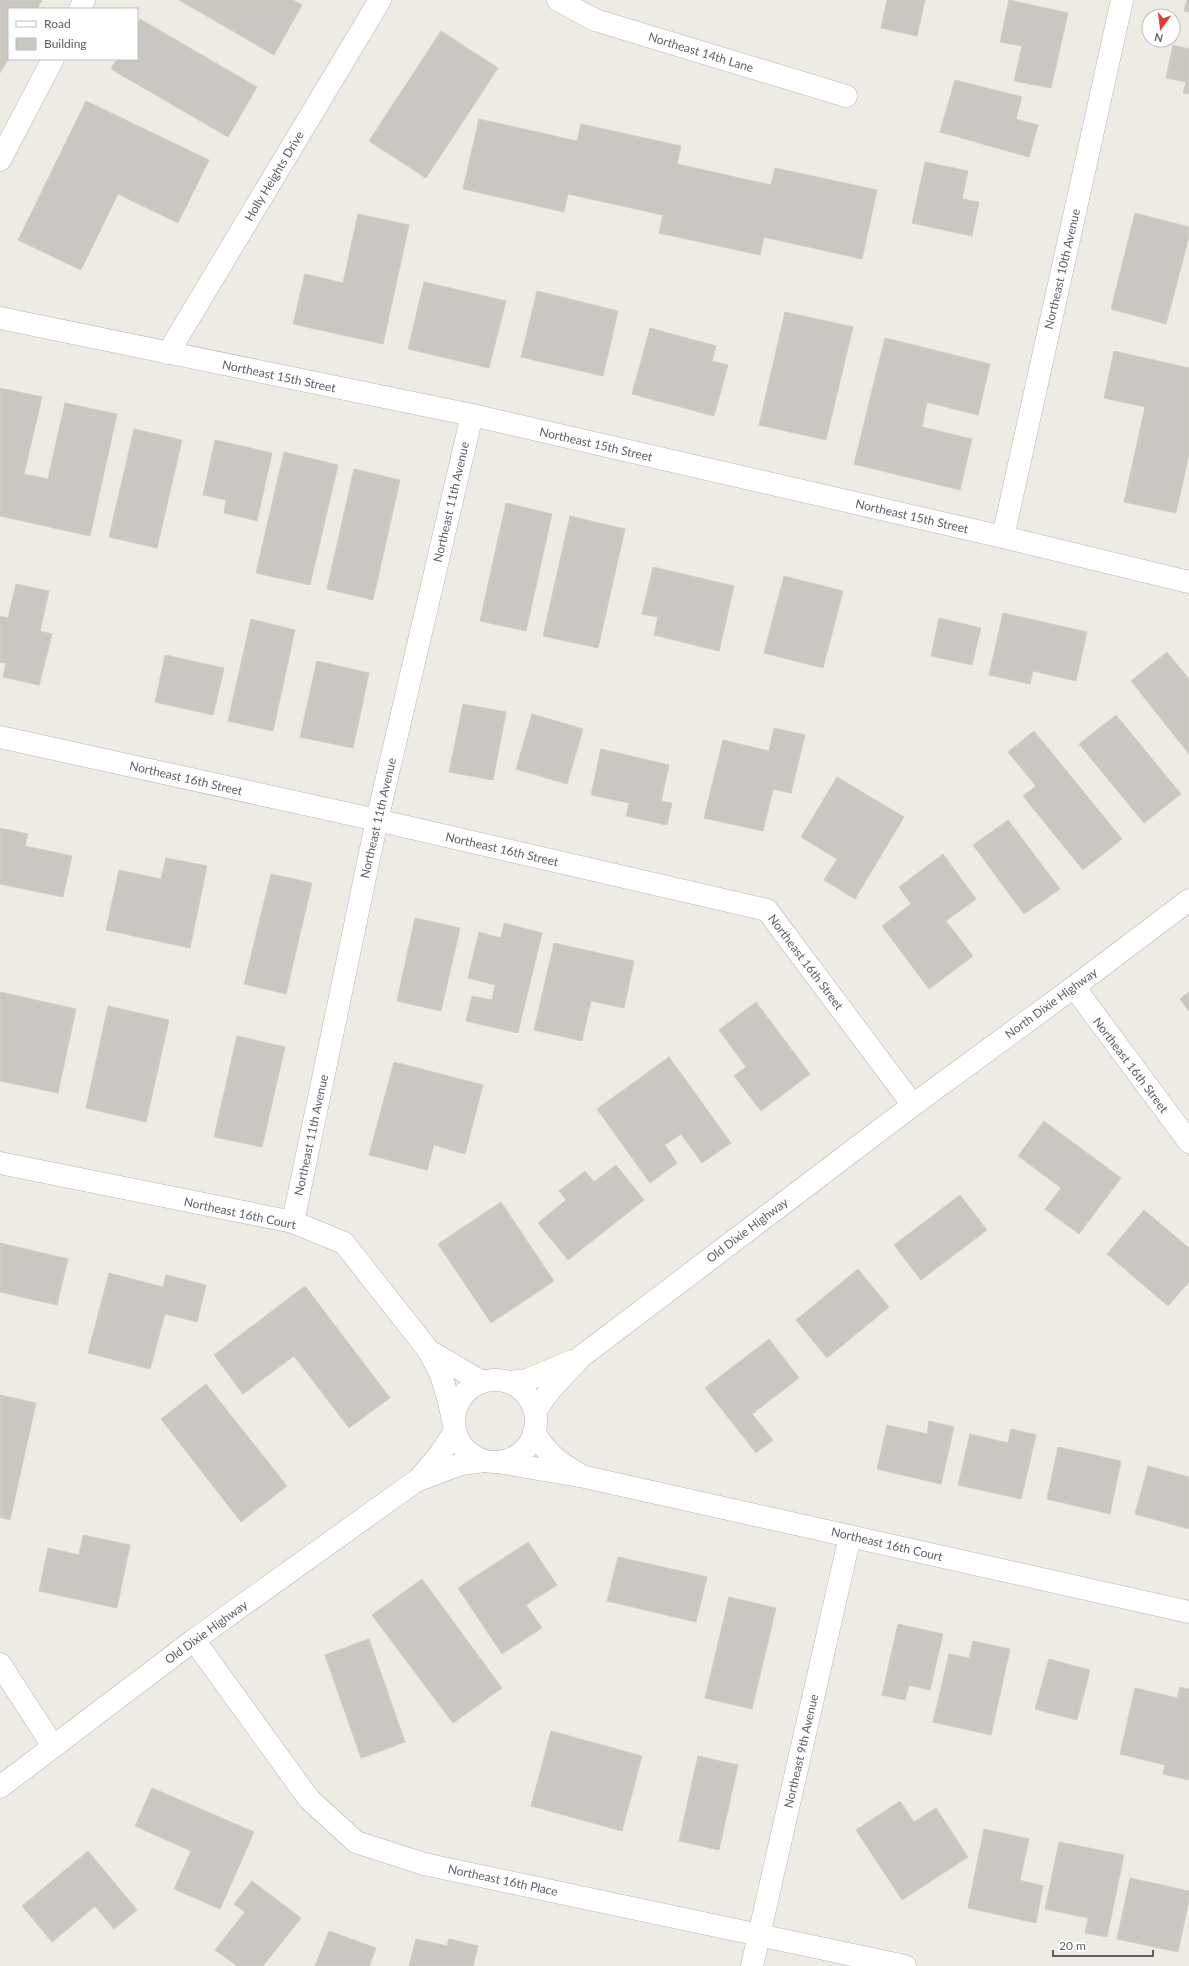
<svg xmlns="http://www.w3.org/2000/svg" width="1189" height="1966" viewBox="0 0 1189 1966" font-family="Lato,sans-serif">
	<rect width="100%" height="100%" fill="#eeebe4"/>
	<g fill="#cac6c1" stroke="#d3cdc3">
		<path d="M 0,0 L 42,0 L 37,9 L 9,9 L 9,58 L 0,73 Z"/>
		<path d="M 179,0 L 293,0 L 302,5 L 274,55 Z"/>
		<path d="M 887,0 L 925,0 L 917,36 L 881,28 Z"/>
		<path d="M 1009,0 L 1068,13 L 1051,88 L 1014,81 L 1022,46 L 1000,42 Z"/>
		<path d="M 1187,0 L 1189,0 L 1189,12 L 1184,11 Z"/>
		<path d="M 140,19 L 257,87 L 228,137 L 111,69 L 117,59 L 137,59 L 137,25 Z"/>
		<path d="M 441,31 L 498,68 L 426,178 L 369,141 Z"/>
		<path d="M 1173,45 L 1189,49 L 1189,94 L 1183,93 L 1186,82 L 1166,78 Z"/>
		<path d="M 955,80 L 1022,97 L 1016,119 L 1038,125 L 1029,157 L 940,132 Z"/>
		<path d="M 86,101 L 209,160 L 178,223 L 118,194 L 81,270 L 18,240 Z"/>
		<path d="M 479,119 L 577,141 L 581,124 L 681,146 L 677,164 L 771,185 L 775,168 L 877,190 L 862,259 L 764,237 L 760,255 L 659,233 L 663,215 L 568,194 L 564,212 L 463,189 Z"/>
		<path d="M 925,162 L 968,171 L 962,199 L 979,202 L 972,236 L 912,223 Z"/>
		<path d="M 1135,213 L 1189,227 L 1189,237 L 1166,324 L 1111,309 Z"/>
		<path d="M 358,214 L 409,225 L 383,344 L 293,324 L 305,274 L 343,283 Z"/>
		<path d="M 424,282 L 506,301 L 489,368 L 408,349 Z"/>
		<path d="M 537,291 L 618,311 L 603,376 L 521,357 Z"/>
		<path d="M 785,312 L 853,327 L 826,440 L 759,425 Z"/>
		<path d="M 650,328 L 716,346 L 712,361 L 728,365 L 714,416 L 632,394 Z"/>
		<path d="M 885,338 L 990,364 L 978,415 L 927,402 L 922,427 L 972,439 L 960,490 L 854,464 Z"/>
		<path d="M 1114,351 L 1189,368 L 1189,454 L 1176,513 L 1124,502 L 1145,407 L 1104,398 Z"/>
		<path d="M 0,388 L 42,397 L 24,474 L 48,479 L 65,403 L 117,414 L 90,536 L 0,516 Z"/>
		<path d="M 134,429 L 182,440 L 157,548 L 109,537 Z"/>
		<path d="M 215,440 L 272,453 L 257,521 L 224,513 L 226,500 L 203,495 Z"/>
		<path d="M 284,452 L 338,465 L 310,585 L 256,573 Z"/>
		<path d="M 354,469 L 400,480 L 373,600 L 327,589 Z"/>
		<path d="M 506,503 L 552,514 L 526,631 L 480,621 Z"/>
		<path d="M 570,516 L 625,529 L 598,648 L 543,636 Z"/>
		<path d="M 653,567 L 734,586 L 719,651 L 654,635 L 658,617 L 642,614 Z"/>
		<path d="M 784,576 L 843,591 L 823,668 L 764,653 Z"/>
		<path d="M 16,584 L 49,591 L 40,631 L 52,634 L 39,685 L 3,677 L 6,663 L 0,662 L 0,616 L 8,618 Z"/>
		<path d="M 1003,613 L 1087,632 L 1076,681 L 1033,671 L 1030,684 L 989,675 Z"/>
		<path d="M 939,618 L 981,628 L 972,665 L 931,656 Z"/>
		<path d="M 251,619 L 295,630 L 273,731 L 228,721 Z"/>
		<path d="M 1167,652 L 1189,679 L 1189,754 L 1131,681 Z"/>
		<path d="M 165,655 L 224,668 L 213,715 L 155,702 Z"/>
		<path d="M 317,661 L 369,673 L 353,748 L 300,737 Z"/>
		<path d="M 463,704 L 506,712 L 493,780 L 449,772 Z"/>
		<path d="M 532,714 L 583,729 L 567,784 L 516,769 Z"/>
		<path d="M 1116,715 L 1181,794 L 1144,823 L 1079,744 Z"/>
		<path d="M 774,728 L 805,735 L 791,793 L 773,789 L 763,831 L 704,818 L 723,740 L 769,751 Z"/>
		<path d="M 1034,731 L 1122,839 L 1083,870 L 1023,796 L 1036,786 L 1008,752 Z"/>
		<path d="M 601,749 L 669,765 L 661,801 L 672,803 L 667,825 L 626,816 L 629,803 L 591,795 Z"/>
		<path d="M 837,777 L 904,817 L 855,899 L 824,880 L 837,859 L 801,837 Z"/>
		<path d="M 1008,820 L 1060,889 L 1024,914 L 973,845 Z"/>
		<path d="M 0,828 L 28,834 L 25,846 L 72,856 L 63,897 L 0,884 Z"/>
		<path d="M 943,854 L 976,899 L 946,921 L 973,956 L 929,989 L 882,926 L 911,904 L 899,887 Z"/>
		<path d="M 166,858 L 207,866 L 190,948 L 106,930 L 119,870 L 161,879 Z"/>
		<path d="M 271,874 L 312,883 L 286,994 L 244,984 Z"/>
		<path d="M 415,918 L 460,928 L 441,1011 L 397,1001 Z"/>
		<path d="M 504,923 L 542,933 L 518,1033 L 466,1021 L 472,996 L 492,1000 L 495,985 L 468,978 L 479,932 L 501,938 Z"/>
		<path d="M 554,943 L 634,961 L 624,1008 L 591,1001 L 582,1041 L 534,1030 Z"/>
		<path d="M 0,992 L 76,1009 L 58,1093 L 0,1081 Z"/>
		<path d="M 1189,992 L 1189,1011 L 1180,999 Z"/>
		<path d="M 756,1002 L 810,1074 L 761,1111 L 734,1076 L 746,1067 L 719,1030 Z"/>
		<path d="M 108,1006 L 169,1020 L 146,1122 L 86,1108 Z"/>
		<path d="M 237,1036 L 285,1047 L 262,1147 L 214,1137 Z"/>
		<path d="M 669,1057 L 731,1143 L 702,1163 L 681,1134 L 665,1145 L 677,1163 L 650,1183 L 597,1109 Z"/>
		<path d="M 394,1062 L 483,1085 L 465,1154 L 434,1145 L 427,1170 L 369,1155 Z"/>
		<path d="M 1044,1121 L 1121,1178 L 1079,1234 L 1045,1209 L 1061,1188 L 1018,1156 Z"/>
		<path d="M 616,1165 L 644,1200 L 568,1260 L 538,1223 L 566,1200 L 559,1191 L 585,1171 L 594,1182 Z"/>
		<path d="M 960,1195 L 987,1230 L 921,1280 L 894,1245 Z"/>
		<path d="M 501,1202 L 554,1281 L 491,1323 L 438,1244 Z"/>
		<path d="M 1144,1210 L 1189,1248 L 1189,1282 L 1168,1306 L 1107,1254 Z"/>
		<path d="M 0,1243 L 68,1259 L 57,1305 L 0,1292 Z"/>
		<path d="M 858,1269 L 889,1307 L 827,1358 L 796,1320 Z"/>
		<path d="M 109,1273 L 163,1287 L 166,1275 L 206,1285 L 197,1322 L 165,1314 L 150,1369 L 88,1353 Z"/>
		<path d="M 305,1286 L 390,1398 L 349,1428 L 294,1356 L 243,1394 L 214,1355 Z"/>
		<path d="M 769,1339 L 799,1378 L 752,1414 L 773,1440 L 756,1453 L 705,1388 Z"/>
		<path d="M 206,1384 L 287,1486 L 241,1522 L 161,1419 Z"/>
		<path d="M 0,1395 L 36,1403 L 10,1520 L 0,1517 Z"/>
		<path d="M 929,1421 L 954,1427 L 941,1484 L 877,1469 L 887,1425 L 927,1434 Z"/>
		<path d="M 1011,1429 L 1036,1435 L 1021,1499 L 958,1485 L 970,1434 L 1008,1443 Z"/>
		<path d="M 1058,1447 L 1121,1461 L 1110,1514 L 1047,1499 Z"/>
		<path d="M 1148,1466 L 1189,1477 L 1189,1529 L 1135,1514 Z"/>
		<path d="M 83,1535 L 130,1545 L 117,1608 L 39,1591 L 48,1548 L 79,1555 Z"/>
		<path d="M 528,1542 L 557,1585 L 526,1605 L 542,1628 L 502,1654 L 458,1588 Z"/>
		<path d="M 618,1557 L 707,1577 L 696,1622 L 607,1601 Z"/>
		<path d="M 422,1579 L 502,1688 L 453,1723 L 372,1615 Z"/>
		<path d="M 729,1597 L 776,1608 L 752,1709 L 705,1698 Z"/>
		<path d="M 898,1624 L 943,1634 L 930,1690 L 909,1685 L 905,1700 L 882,1695 Z"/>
		<path d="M 369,1639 L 405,1742 L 361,1758 L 325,1655 Z"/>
		<path d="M 973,1641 L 1010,1649 L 991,1735 L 933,1722 L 949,1654 L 969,1658 Z"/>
		<path d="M 1049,1659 L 1090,1670 L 1077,1720 L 1035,1709 Z"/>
		<path d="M 1180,1687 L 1189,1689 L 1189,1780 L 1163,1774 L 1165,1765 L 1120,1754 L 1135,1688 L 1177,1698 Z"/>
		<path d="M 551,1731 L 642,1756 L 622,1831 L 531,1806 Z"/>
		<path d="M 698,1756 L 738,1765 L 719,1850 L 679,1841 Z"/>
		<path d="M 152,1788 L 254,1832 L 220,1909 L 174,1889 L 191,1851 L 135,1826 Z"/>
		<path d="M 900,1801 L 914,1822 L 936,1808 L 968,1857 L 902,1900 L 856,1830 Z"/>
		<path d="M 984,1829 L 1029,1839 L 1020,1880 L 1043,1886 L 1036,1923 L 968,1908 Z"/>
		<path d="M 1059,1842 L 1124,1855 L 1107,1937 L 1085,1933 L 1088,1918 L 1045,1909 Z"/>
		<path d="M 88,1851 L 137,1910 L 114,1929 L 95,1906 L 52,1942 L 22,1906 Z"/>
		<path d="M 1130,1878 L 1189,1891 L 1189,1900 L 1178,1952 L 1117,1939 Z"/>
		<path d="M 252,1881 L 301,1918 L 263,1966 L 237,1966 L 215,1950 L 245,1912 L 234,1904 Z"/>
		<path d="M 329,1931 L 376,1948 L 369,1966 L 315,1966 Z"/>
		<path d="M 416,1939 L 447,1946 L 449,1939 L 478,1946 L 473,1966 L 409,1966 Z"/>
	</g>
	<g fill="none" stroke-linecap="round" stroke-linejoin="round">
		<g stroke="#b1b5b9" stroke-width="23">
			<g id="minor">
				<path d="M 558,0 L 595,20 L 846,96"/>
				<path d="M 80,9 L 84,0"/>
				<path d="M 0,160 L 53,59"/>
				<path d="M 0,318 L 472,415 L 1003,537 L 1189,582"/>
				<path d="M 168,353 L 380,0"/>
				<path d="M 1003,537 L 1122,0"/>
				<path d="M 0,737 L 377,820 L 767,910 L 913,1105"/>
				<path d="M 1074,987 L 1189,1142"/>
				<path d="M 0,1163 L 293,1222 L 344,1243 L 429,1351 L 441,1375 L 449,1401 L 453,1421"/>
				<path d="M 293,1222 L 377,820 L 472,415"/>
				<path d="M 429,1351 L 482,1382"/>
				<circle cx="495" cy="1421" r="41"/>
				<path d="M 508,1382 L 527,1380 L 572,1361"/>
				<path d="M 535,1411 L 551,1389 L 582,1356 L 913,1105 L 1074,987 L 1189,900"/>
				<path d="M 534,1432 C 546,1453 557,1461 577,1473"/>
				<path d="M 498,1462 L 585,1477 L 1189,1612"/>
				<path d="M 419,1479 L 440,1454 L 455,1431"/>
				<path d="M 194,1640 L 309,1799 L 356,1842 L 424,1864 L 905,1966"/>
				<path d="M 0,1664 L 53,1746"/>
				<path d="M 0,1787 L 194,1640 L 416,1481 L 461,1464 L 484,1461"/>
				<path d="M 752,1966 L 850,1536"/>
			</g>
		</g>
		<use href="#minor" stroke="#fff" stroke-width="22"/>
	</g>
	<g text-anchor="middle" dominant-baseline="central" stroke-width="3" stroke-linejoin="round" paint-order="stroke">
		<g font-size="12" fill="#5c6064" stroke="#fff">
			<text transform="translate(701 52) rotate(17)">Northeast 14th Lane</text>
			<text transform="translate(274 176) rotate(-59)">Holly Heights Drive</text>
			<text transform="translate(1062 269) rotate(-77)">Northeast 10th Avenue</text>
			<text transform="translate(279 376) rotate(12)">Northeast 15th Street</text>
			<text transform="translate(596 444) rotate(13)">Northeast 15th Street</text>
			<text transform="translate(451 502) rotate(-77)">Northeast 11th Avenue</text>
			<text transform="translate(912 516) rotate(13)">Northeast 15th Street</text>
			<text transform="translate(186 778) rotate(13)">Northeast 16th Street</text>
			<text transform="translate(378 818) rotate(-77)">Northeast 11th Avenue</text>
			<text transform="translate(502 849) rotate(13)">Northeast 16th Street</text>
			<text transform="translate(806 962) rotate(53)">Northeast 16th Street</text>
			<text transform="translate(1051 1003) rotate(-36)">North Dixie Highway</text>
			<text transform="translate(1131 1065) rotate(53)">Northeast 16th Street</text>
			<text transform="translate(311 1135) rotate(-78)">Northeast 11th Avenue</text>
			<text transform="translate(240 1213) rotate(12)">Northeast 16th Court</text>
			<text transform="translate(747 1230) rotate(-37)">Old Dixie Highway</text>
			<text transform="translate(887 1544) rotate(13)">Northeast 16th Court</text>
			<text transform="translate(206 1632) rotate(-36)">Old Dixie Highway</text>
			<text transform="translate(801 1751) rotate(-77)">Northeast 9th Avenue</text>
			<text transform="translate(503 1880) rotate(12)">Northeast 16th Place</text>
		</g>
	</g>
	<rect x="8" y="8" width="130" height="52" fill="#ffffff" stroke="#bebfc1"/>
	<rect x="16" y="21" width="20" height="6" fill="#ffffff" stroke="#bebfc1"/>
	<text x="44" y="28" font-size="12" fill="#5c6064">Road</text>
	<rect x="16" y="38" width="20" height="12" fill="#cac6c1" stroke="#bebfc1"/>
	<text x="44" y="48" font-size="12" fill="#5c6064">Building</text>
	<g transform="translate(1161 28) rotate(194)"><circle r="19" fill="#ffffff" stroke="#bebfc1"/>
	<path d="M0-3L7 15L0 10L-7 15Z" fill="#e33c35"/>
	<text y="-6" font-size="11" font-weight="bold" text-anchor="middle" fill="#5c6064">N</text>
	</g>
	<path d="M1053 1950v6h100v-6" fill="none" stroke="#5c6064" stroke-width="2"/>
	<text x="1059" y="1950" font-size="12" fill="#5c6064" stroke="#ffffff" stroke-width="3" paint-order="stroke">20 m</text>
</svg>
